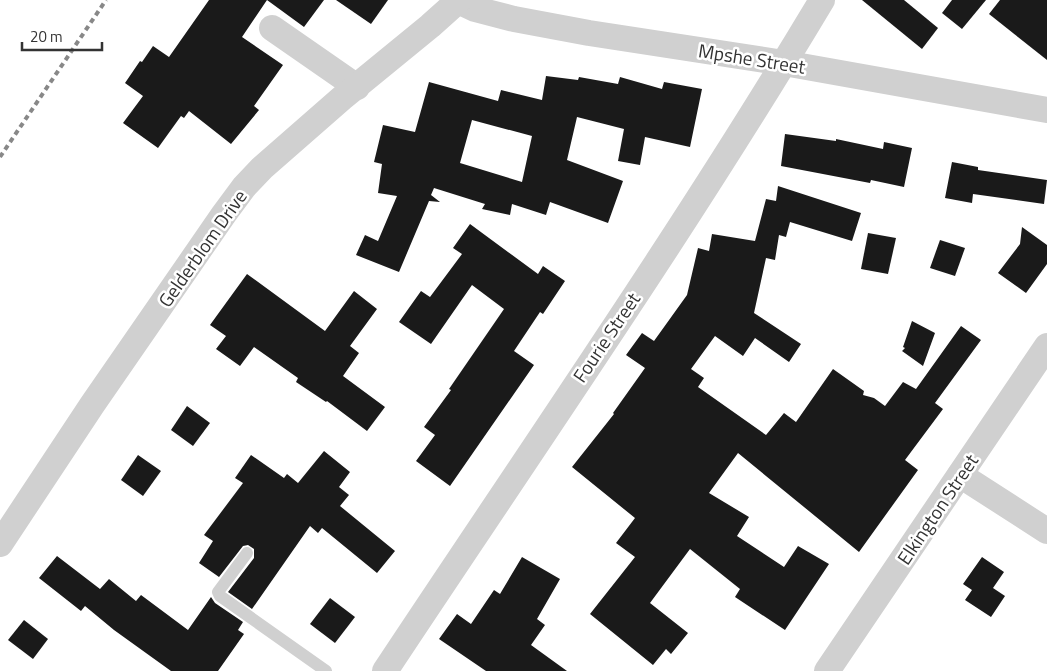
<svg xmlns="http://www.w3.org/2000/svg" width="1047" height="671" viewBox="0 0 1047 671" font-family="'Titillium Web',sans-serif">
	<rect width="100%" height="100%" fill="#fff"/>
	<g fill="#1a1a1a" fill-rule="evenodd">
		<path d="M 209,0 L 324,0 L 304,27 L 267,0 L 242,37 L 283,65 L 254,106 L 259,110 L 231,144 L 189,111 L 184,118 L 181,116 L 158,148 L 123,123 L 143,96 L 125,83 L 140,61 L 142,62 L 153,46 L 169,57 Z"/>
		<path d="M 336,0 L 388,0 L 371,24 Z"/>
		<path d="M 862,0 L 904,0 L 938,28 L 922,49 Z"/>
		<path d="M 952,0 L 986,0 L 962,29 L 942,13 Z"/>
		<path d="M 1000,0 L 1047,0 L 1047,60 L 989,14 Z"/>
		<path d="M 546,76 L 578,80 L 579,77 L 618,84 L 620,77 L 662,89 L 664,82 L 702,89 L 690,147 L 645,137 L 640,165 L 618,161 L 624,129 L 577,117 L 567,160 L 623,181 L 608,223 L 550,202 L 546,215 L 512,204 L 510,215 L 482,209 L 485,204 L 434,188 L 431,195 L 440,202 L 429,201 L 399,272 L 356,255 L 365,235 L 378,241 L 397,196 L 378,193 L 382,164 L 374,162 L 383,125 L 415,132 L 429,82 L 498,101 L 501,90 L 542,100 ZM 472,120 L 532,136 L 522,182 L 460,163 Z"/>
		<path d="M 785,134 L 836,141 L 836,139 L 883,149 L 884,142 L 912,148 L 904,187 L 871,180 L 870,183 L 781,166 Z"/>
		<path d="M 952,162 L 978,167 L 978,170 L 1047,180 L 1044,204 L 973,194 L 972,203 L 945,198 Z"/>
		<path d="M 778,186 L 861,213 L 852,241 L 790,222 L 786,237 L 779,235 L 775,260 L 766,258 L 754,313 L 801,344 L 789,362 L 755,338 L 743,356 L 715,336 L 691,369 L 704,378 L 698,387 L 766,435 L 784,413 L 796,422 L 833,369 L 864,391 L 863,395 L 874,398 L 885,406 L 903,382 L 916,389 L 961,326 L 981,340 L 935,403 L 943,409 L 905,460 L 918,470 L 859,552 L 738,453 L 709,493 L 749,517 L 737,536 L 784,567 L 798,546 L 829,564 L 785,630 L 735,597 L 740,589 L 690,549 L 650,603 L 688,633 L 671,654 L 666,649 L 653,665 L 590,614 L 635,557 L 616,543 L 635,518 L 572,467 L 614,414 L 613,413 L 645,368 L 626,355 L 642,333 L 654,341 L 687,295 L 698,248 L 709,251 L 712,234 L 755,241 L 766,199 L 776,201 Z"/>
		<path d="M 470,224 L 538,274 L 543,266 L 565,281 L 543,314 L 540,312 L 514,351 L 534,365 L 450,486 L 416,461 L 435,435 L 424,427 L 451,390 L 449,389 L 504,309 L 472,285 L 431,344 L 399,322 L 421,291 L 430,297 L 462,254 L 453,248 Z"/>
		<path d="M 1022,227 L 1047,245 L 1047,264 L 1026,293 L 998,273 L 1020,244 Z"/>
		<path d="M 868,233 L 896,238 L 888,274 L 861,269 Z"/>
		<path d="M 940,240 L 965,248 L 955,276 L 930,268 Z"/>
		<path d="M 247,274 L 325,331 L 354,291 L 377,309 L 350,346 L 359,353 L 343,376 L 385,407 L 367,431 L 327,401 L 326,402 L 296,382 L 298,378 L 254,347 L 240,366 L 216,349 L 226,336 L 210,325 Z"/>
		<path d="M 912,321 L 935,333 L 923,366 L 902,351 L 905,348 L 903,347 Z"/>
		<path d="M 187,406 L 210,423 L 193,446 L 171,430 Z"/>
		<path d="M 324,451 L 350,472 L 339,487 L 349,495 L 340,506 L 395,551 L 377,573 L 322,528 L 318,533 L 310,526 L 252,609 L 228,592 L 254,558 L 254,549 L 248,545 L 243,546 L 219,577 L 199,563 L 213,541 L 204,535 L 243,483 L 235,478 L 251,455 L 284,478 L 287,474 L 298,483 Z"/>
		<path d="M 138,455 L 161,471 L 143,496 L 121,480 Z"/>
		<path d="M 57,556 L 100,589 L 109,579 L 136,601 L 141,595 L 188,630 L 211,597 L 215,603 L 243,622 L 238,630 L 244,634 L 218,671 L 171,671 L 114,630 L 85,606 L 81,611 L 39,578 Z"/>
		<path d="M 522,557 L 560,579 L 537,619 L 545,625 L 531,645 L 567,671 L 486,671 L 439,639 L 457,614 L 471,624 L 494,590 L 500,594 Z"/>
		<path d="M 982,557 L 1004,572 L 993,588 L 1005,596 L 991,617 L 965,600 L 972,590 L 963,584 Z"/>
		<path d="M 330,598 L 355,617 L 335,643 L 310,624 Z"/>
		<path d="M 24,620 L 48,639 L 33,659 L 8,640 Z"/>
	</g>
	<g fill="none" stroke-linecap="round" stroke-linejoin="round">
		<path stroke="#d0d0d0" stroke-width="12" d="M 247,553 L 218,592 L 220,596 L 326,671"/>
		<g stroke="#d0d0d0" stroke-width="26">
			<path d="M 456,0 L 475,9 L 514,19 L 589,33 L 784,63 L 1047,110"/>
			<path d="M 272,28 L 357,87"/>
			<path d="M 960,475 L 1047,531"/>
			<path d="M 0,544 L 92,405 L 224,214 L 244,187 L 262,168 L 342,98 L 430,26 L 459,0"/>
			<path d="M 385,671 C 532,449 685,229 822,0"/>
			<path d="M 827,671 L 1047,346"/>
		</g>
		<path stroke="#888" stroke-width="4" stroke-dasharray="5 4" stroke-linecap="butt" d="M 0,157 L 106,0"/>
	</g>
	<g text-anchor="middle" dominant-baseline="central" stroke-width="5" stroke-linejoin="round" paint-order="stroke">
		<g font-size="19" fill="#333" stroke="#fff">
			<text transform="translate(752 58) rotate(9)">Mpshe Street</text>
			<text transform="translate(202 248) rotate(-55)">Gelderblom Drive</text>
			<text transform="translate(606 337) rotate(-56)">Fourie Street</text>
			<text transform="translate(937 509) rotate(-56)">Elkington Street</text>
		</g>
	</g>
	<path d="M22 42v8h80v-8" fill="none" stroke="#333333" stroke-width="2.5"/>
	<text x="30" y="42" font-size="15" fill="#333333" stroke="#ffffff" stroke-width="4" paint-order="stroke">20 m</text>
</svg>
